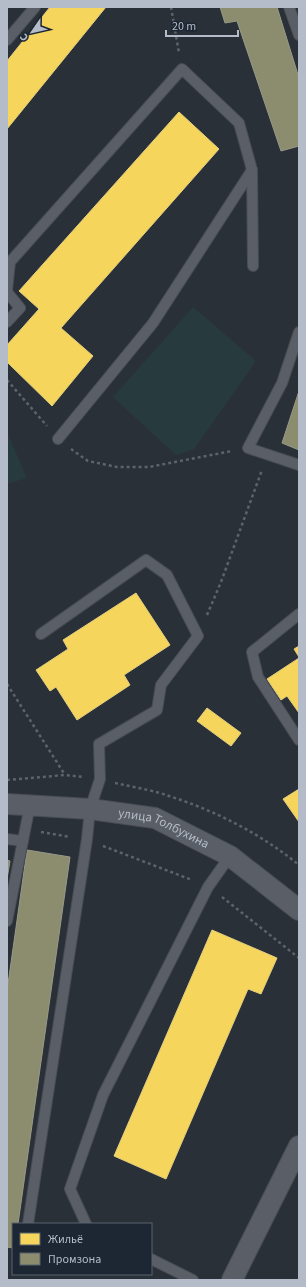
<svg xmlns="http://www.w3.org/2000/svg" width="306" height="1287" viewBox="0 0 306 1287" font-family="'Source Sans 3',sans-serif">
	<rect width="100%" height="100%" fill="#2a3038"/>
	<g fill="#273a3e">
		<path d="M 193,307 L 256,361 L 194,449 L 176,455 L 113,397 Z"/>
		<path d="M 7,432 L 27,478 L 7,484 Z"/>
	</g>
	<g fill="#f6d55c" stroke="#e2ce7d">
		<path d="M 50,7 L 106,7 L 7,129 L 7,61 Z"/>
		<path d="M 179,112 L 219,149 L 61,328 L 93,356 L 52,406 L 7,362 L 7,345 L 39,309 L 19,291 Z"/>
		<path d="M 136,593 L 170,645 L 124,675 L 130,685 L 77,720 L 56,687 L 50,691 L 36,670 L 68,649 L 63,640 Z"/>
		<path d="M 299,646 L 299,657 L 294,649 Z"/>
		<path d="M 299,658 L 299,713 L 287,696 L 281,700 L 267,679 Z"/>
		<path d="M 207,708 L 241,733 L 231,746 L 197,721 Z"/>
		<path d="M 299,789 L 299,822 L 283,799 Z"/>
		<path d="M 212,930 L 277,958 L 261,994 L 248,989 L 166,1179 L 114,1156 Z"/>
	</g>
	<g fill="#8c8c6e" stroke="#989a89">
		<path d="M 220,7 L 277,7 L 299,78 L 299,146 L 281,151 L 237,21 L 225,23 Z"/>
		<path d="M 299,391 L 299,450 L 282,443 Z"/>
		<path d="M 27,850 L 70,857 L 18,1224 L 13,1224 L 13,1248 L 7,1247 L 7,991 Z"/>
		<path d="M 7,860 L 10,861 L 7,879 Z"/>
	</g>
	<g fill="none" stroke-linecap="round" stroke-linejoin="round">
		<g stroke="#484c53" stroke-width="12">
			<g id="service">
				<path d="M 289,7 L 299,35"/>
				<path d="M 7,40 L 35,7"/>
				<path d="M 7,263 L 10,262 L 182,69 L 239,123 L 252,170 L 253,266"/>
				<path d="M 7,290 L 10,262"/>
				<path d="M 7,292 L 20,308 L 7,322"/>
				<path d="M 299,332 L 282,383 L 248,448 L 299,465"/>
				<path d="M 58,439 L 153,323 L 252,170"/>
				<path d="M 299,614 L 252,652 L 258,677 L 299,740"/>
				<path d="M 7,839 L 23,841"/>
				<path d="M 7,921 L 30,805"/>
				<path d="M 28,1224 L 87,839 L 90,809 L 100,779 L 99,744 L 157,710 L 161,685 L 198,636 L 167,575 L 146,560 L 41,634"/>
				<path d="M 86,1224 L 70,1189 L 103,1095 L 208,887 L 230,856"/>
				<path d="M 151,1259 L 193,1280"/>
			</g>
		</g>
		<g stroke="#484c53" stroke-width="22">
			<g id="minor">
				<path id="s1" d="M 7,804 L 90,809 L 155,818 L 230,856 L 299,910"/>
				<path d="M 232,1280 L 299,1146"/>
			</g>
		</g>
		<g stroke="#5d636a" stroke-width="2.5" stroke-dasharray="3 3" stroke-linecap="butt">
			<path d="M 171,7 L 179,53"/>
			<path d="M 7,380 L 47,426"/>
			<path d="M 71,449 L 88,461 L 117,467 L 149,467 L 232,451"/>
			<path d="M 207,615 L 221,582 L 262,470"/>
			<path d="M 7,684 L 65,775"/>
			<path d="M 7,780 L 65,775 L 83,777"/>
			<path d="M 115,783 C 133,787 152,790 169,796 C 216,811 261,834 299,865"/>
			<path d="M 41,832 L 70,837"/>
			<path d="M 103,846 L 192,880"/>
			<path d="M 222,897 L 299,958"/>
		</g>
		<use href="#service" stroke="#5a5e66" stroke-width="10"/>
		<use href="#minor" stroke="#5a5e66" stroke-width="20"/>
	</g>
	<g text-anchor="middle" dominant-baseline="central" stroke-width="4" stroke-linejoin="round" paint-order="stroke">
		<g font-size="13" fill="#b4bcc9" stroke="#1d2633">
			<text stroke="none"><textPath href="#s1" startOffset="160">улица Толбухина</textPath></text>
		</g>
	</g>
	<rect width="306" height="1287" fill="none" stroke="#b4bcc9" stroke-width="16"/>
	<rect x="12" y="1223" width="140" height="52" fill="#1d2633" stroke="#59626f"/>
	<rect x="20" y="1233" width="20" height="12" fill="#f6d55c" stroke="#59626f"/>
	<text x="48" y="1243" font-size="12" fill="#b4bcc9">Жильё</text>
	<rect x="20" y="1253" width="20" height="12" fill="#8c8c6e" stroke="#59626f"/>
	<text x="48" y="1263" font-size="12" fill="#b4bcc9">Промзона</text>
	<g transform="translate(32 32) rotate(236)" stroke="#1d2633" stroke-width="3" paint-order="stroke">
	<path d="M0-3L7 15L0 10L-7 15Z" fill="#b4bcc9"/>
	<text y="-6" font-size="11" font-weight="bold" text-anchor="middle" fill="#b4bcc9">С</text>
	</g>
	<path d="M166 30v6h72v-6" fill="none" stroke="#b4bcc9" stroke-width="2"/>
	<text x="172" y="30" font-size="12" fill="#b4bcc9" stroke="#1d2633" stroke-width="3" paint-order="stroke">20 m</text>
</svg>
